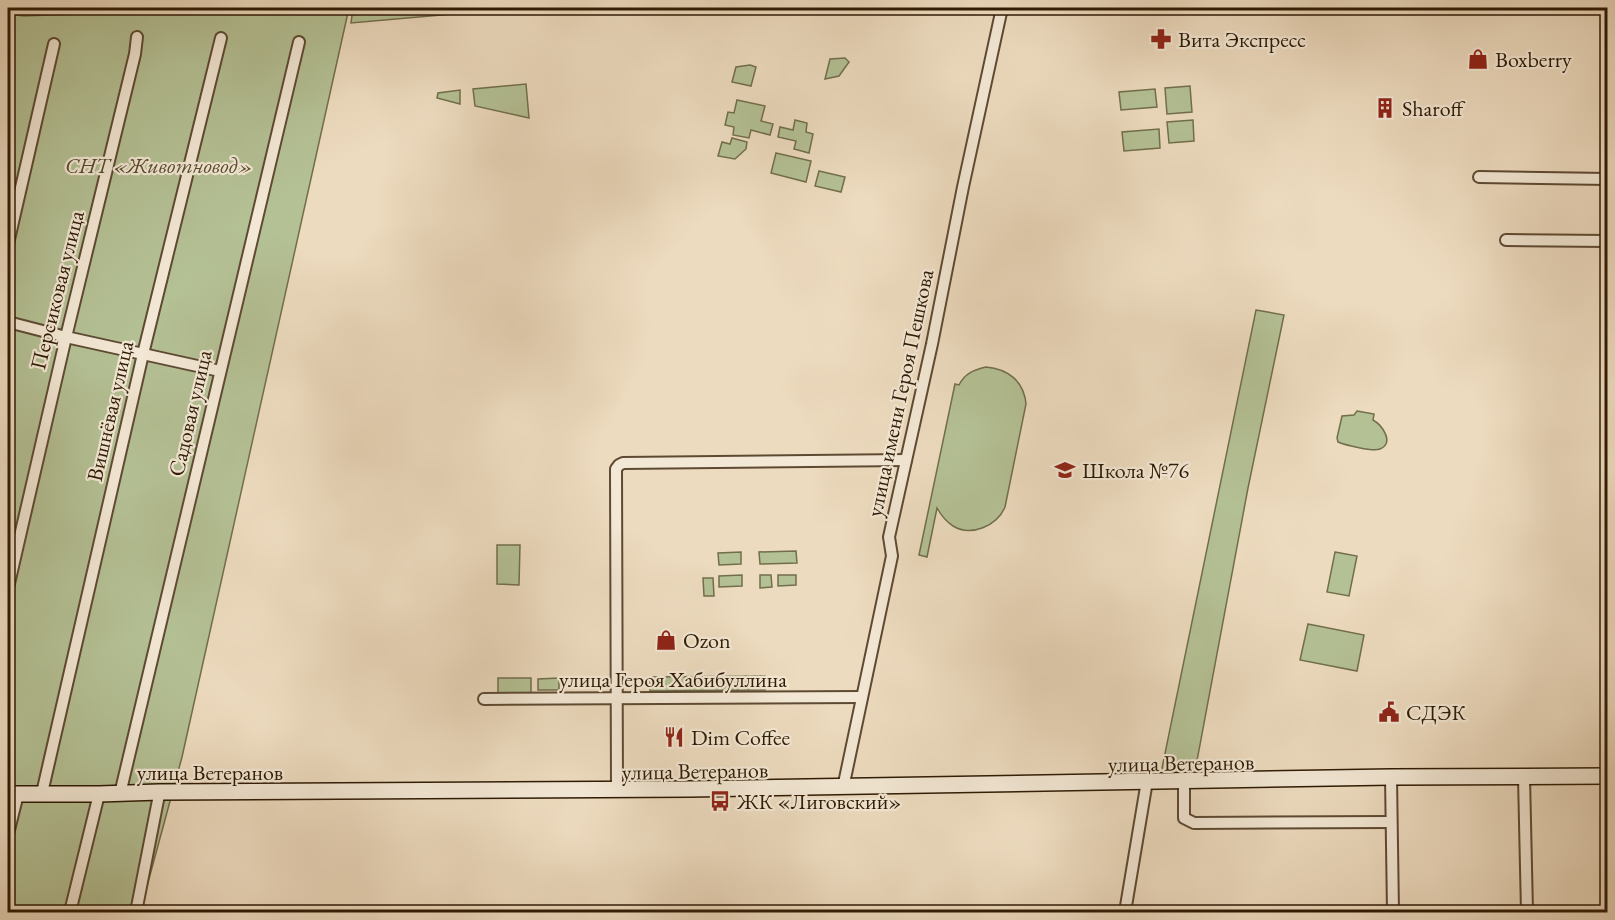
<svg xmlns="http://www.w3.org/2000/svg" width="1615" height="920" viewBox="0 0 1615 920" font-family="'EB Garamond',serif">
	<rect width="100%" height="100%" fill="#eddbbf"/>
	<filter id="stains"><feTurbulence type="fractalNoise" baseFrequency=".00333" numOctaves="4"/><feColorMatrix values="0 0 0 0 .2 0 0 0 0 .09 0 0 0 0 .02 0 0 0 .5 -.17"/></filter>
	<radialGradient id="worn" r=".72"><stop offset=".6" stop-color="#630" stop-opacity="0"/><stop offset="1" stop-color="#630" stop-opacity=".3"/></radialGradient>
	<g fill="#b4c195" stroke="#716e4c" stroke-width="1.5">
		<path d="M 231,8 L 349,8 L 182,757 L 140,912 L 8,912 L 8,14 L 24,16 Z"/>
		<path d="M 353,8 L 522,8 L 351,23 Z"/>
		<path d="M 845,58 L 849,62 L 839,76 L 825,79 L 830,59 Z"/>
		<path d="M 750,65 L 756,67 L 751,86 L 732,82 L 736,67 Z"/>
		<path d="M 526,84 L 529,118 L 475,106 L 473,89 Z"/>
		<path d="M 1190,86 L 1192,112 L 1167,114 L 1165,88 Z"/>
		<path d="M 1155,89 L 1157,107 L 1121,110 L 1119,92 Z"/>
		<path d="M 460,90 L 460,104 L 437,98 L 438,93 Z"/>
		<path d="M 737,100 L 765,106 L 761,121 L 773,124 L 770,135 L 751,130 L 749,138 L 733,135 L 734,127 L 725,125 L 728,112 L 734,113 Z"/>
		<path d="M 795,120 L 807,123 L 806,132 L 813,134 L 809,153 L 794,149 L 796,141 L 778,137 L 780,127 L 793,130 Z"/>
		<path d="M 1193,120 L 1194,141 L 1169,143 L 1167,122 Z"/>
		<path d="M 1159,129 L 1160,148 L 1124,151 L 1122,132 Z"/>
		<path d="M 732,138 L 747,142 L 746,149 L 735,159 L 718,156 L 722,142 L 730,144 Z"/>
		<path d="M 776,153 L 811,161 L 806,182 L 771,173 Z"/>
		<path d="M 819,171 L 845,177 L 841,192 L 815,186 Z"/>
		<path d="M 1256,310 L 1284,315 L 1248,488 L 1196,766 L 1171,781 L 1162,768 Z"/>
		<path d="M 986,367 C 1008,369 1024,381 1026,404 L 1005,507 C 997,526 971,537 953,526 C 945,521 941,515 937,508 L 927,557 L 919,555 L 955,384 L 959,385 C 965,373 974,370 986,367 Z"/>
		<path d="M 1357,411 L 1374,414 L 1373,420 C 1382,425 1395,443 1380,449 C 1373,452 1345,445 1338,442 L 1337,438 L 1342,416 L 1354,415 Z"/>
		<path d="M 497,545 L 520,545 L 519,585 L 497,584 Z"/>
		<path d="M 796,551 L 797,563 L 760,564 L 759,552 Z"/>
		<path d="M 741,552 L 741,564 L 719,565 L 718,553 Z"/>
		<path d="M 1335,552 L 1357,556 L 1349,596 L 1327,592 Z"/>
		<path d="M 742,575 L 742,586 L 719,587 L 719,576 Z"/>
		<path d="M 760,575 L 771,575 L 772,587 L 760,588 Z"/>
		<path d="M 778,575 L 796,575 L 796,585 L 778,586 Z"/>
		<path d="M 703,578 L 713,578 L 714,596 L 704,596 Z"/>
		<path d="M 1308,624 L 1364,635 L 1357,671 L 1300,660 Z"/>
		<path d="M 765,676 L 765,690 L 650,691 L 650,677 Z"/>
		<path d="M 498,678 L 531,678 L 531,694 L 498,693 Z"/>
		<path d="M 559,678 L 559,690 L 538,690 L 538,679 Z"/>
	</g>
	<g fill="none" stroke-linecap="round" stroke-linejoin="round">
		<g stroke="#5e4a33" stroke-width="14">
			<g id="street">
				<path d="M 1479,177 L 1608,179"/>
				<path d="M 1506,240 L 1608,241"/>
				<path d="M 8,244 L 54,44"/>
				<path d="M 8,322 L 66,337 L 220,371"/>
				<path d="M 8,588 L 66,337 L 135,54 L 137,37"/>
				<path d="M 484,699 L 862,697"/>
				<path d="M 1391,777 L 1393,912"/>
				<path d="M 1524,777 L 1527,912"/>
				<path d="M 1184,781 L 1184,818 L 1194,823 L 1391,822"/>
				<path d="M 843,788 L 892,556 L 889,537 L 932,344 L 963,187 L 1002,8"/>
				<path d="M 617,790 L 616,469 L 619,465 L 623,463 L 906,460"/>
				<path d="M 42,793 L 143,354 L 221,38"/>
				<path d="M 120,794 L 299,42"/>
				<path d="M 8,834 L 18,794"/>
				<path d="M 70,912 L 99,794"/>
				<path d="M 136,912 L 159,795"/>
				<path d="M 1125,912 L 1147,781"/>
			</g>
		</g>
		<g stroke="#2e1a04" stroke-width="18">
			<path id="secondary" d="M 8,794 L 99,794 L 159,792 L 689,789 L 1391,777 L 1608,776"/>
		</g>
		<use href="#street" stroke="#f3e8d5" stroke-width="10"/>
		<use href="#secondary" stroke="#f3e8d5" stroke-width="15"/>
	</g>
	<defs>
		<g id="pharmacy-bare" transform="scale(1.62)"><path d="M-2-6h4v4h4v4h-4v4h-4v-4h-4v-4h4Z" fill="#8f2418" stroke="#f3e8d5" stroke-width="2.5" paint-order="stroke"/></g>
		<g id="shop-bare" transform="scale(1.62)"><path d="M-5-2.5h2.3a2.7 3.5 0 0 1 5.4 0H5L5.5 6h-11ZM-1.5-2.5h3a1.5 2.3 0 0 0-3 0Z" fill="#8f2418" stroke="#f3e8d5" stroke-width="2.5" paint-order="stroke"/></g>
		<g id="building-bare" transform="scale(1.62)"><path d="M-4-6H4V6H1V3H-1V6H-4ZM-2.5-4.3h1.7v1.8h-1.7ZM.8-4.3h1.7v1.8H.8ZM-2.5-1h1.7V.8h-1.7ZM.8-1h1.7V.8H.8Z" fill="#8f2418" stroke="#f3e8d5" stroke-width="2.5" paint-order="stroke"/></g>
		<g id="school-bare" transform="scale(1.62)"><path d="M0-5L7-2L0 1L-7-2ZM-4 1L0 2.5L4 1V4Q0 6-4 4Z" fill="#8f2418" stroke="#f3e8d5" stroke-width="2.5" paint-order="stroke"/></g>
		<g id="civic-bare" transform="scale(1.62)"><path d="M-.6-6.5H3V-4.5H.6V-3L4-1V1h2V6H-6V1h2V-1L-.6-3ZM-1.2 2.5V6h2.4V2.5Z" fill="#8f2418" stroke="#f3e8d5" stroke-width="2.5" paint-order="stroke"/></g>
		<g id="restaurant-bare" transform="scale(1.62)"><path d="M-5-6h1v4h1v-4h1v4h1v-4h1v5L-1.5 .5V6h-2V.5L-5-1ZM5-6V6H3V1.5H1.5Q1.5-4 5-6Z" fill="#8f2418" stroke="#f3e8d5" stroke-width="2.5" paint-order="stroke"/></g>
		<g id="bus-bare" transform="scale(1.62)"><path d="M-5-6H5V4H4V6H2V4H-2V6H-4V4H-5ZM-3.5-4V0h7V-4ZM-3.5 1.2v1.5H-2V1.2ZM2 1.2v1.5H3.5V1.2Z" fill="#8f2418" stroke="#f3e8d5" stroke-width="2.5" paint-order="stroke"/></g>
	</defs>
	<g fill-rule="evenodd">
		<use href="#pharmacy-bare" x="1161" y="39"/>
		<use href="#shop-bare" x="1478" y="59"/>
		<use href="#building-bare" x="1385" y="108"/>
		<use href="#school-bare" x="1065" y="470"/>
		<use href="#shop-bare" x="666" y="640"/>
		<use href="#civic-bare" x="1389" y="712"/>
		<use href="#restaurant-bare" x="674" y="737"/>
		<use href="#bus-bare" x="720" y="801"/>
	</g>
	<g text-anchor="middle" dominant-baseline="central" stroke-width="4.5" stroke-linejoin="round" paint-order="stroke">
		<g font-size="22" fill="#2e1a04" stroke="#f3e8d5" text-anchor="start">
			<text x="1178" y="39">Вита Экспресс</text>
			<text x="1495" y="59">Boxberry</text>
			<text x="1402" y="108">Sharoff</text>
			<text x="1082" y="470">Школа №76</text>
			<text x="683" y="640">Ozon</text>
			<text x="1406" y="712">СДЭК</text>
			<text x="691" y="737">Dim Coffee</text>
			<text x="737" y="801">ЖК «Лиговский»</text>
		</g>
		<g font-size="22" font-style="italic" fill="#564c30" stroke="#f3e8d5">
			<text x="159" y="165">СНТ «Животновод»</text>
		</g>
		<g font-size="22" fill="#2e1a04" stroke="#f3e8d5">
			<text transform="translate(57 290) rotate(-76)">Персиковая улица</text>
			<text transform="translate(900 393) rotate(-78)">улица имени Героя Пешкова</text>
			<text transform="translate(110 411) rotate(-77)">Вишнёвая улица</text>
			<text transform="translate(190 413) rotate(-77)">Садовая улица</text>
			<text x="673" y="679">улица Героя Хабибуллина</text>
			<text transform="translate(1181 763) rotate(-1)">улица Ветеранов</text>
			<text transform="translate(695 771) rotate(-1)">улица Ветеранов</text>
			<text x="210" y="772">улица Ветеранов</text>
		</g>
	</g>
	<rect width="1615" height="920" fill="none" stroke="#eddbbf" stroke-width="30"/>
	<rect x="9" y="9" width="1597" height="902" fill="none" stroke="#2e1a04" stroke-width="3"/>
	<rect x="15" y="15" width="1585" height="890" fill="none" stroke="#2e1a04" stroke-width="1.5"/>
	<rect width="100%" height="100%" filter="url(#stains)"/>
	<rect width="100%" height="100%" fill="url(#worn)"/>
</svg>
